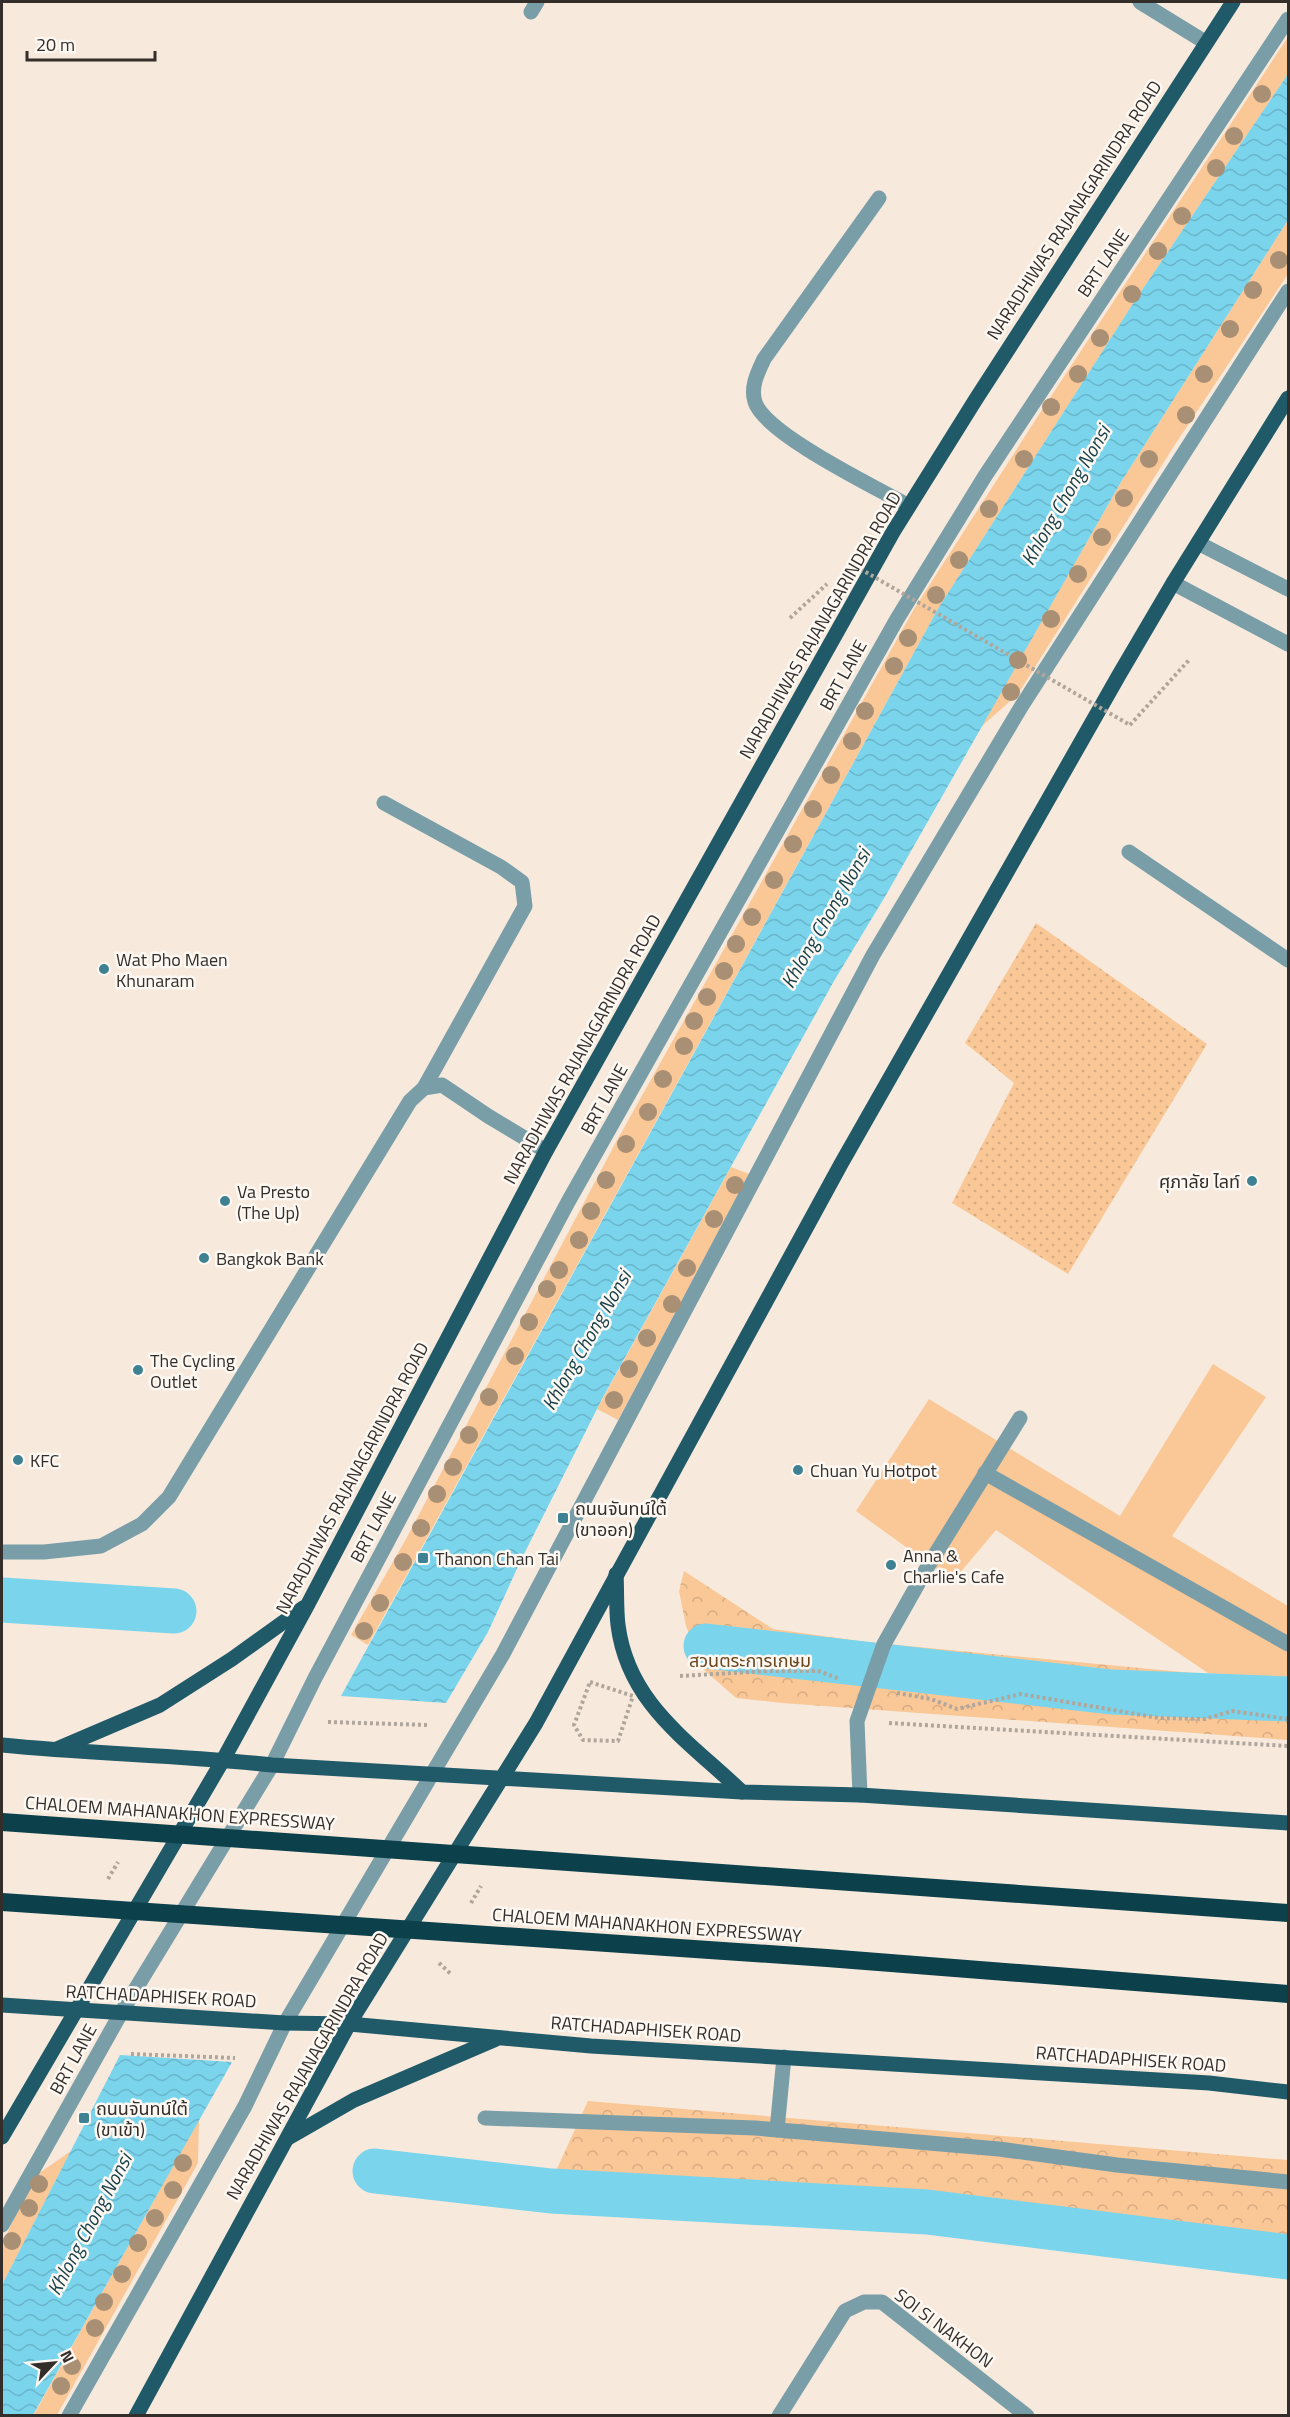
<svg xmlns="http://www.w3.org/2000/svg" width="1290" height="2417" viewBox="0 0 1290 2417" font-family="'Titillium Web','Noto Sans Thai',sans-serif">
	<defs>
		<pattern id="park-crowns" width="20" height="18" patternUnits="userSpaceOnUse" patternTransform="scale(1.5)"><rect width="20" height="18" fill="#fac796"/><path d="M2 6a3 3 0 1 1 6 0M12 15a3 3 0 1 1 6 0" fill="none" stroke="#d7ab81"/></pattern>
		<pattern id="garden-dots" width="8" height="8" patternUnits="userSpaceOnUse" patternTransform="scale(1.5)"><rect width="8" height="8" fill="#fac796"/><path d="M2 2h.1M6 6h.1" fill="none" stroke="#d7ab81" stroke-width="1.8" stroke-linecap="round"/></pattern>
		<pattern id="water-waves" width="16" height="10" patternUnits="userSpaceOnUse" patternTransform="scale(1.5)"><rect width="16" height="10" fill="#79d4ec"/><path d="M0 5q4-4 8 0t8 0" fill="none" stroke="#69b6cb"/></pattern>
	</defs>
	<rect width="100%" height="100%" fill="#f7eadd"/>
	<g fill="#fac796">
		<path d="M 1288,37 L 1288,74 L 1134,302 L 939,607 L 368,1645 L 351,1635 L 406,1539 L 615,1144 L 914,609 L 1038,416 Z"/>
		<path d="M 1288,220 L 1288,274 L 1174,446 L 1018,694 L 981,727 L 1121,482 Z"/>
		<path d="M 731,1167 L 749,1174 L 618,1420 L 597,1409 Z"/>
		<path d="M 1213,1364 L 1266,1397 L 1172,1536 L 1288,1606 L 1288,1681 L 1208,1673 L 996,1530 L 953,1581 L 856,1511 L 929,1399 L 1120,1516 Z"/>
		<path d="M 199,2120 L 198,2163 L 57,2415 L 33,2416 Z"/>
		<path d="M 71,2151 L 2,2285 L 2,2245 L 32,2178 Z"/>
	</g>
	<g fill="url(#park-crowns)">
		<path d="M 684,1571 L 773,1629 L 866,1642 L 1288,1682 L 1288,1740 L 782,1703 L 736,1698 L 702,1668 L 686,1626 L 679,1591 Z"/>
		<path d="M 588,2101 L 1288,2160 L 1288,2250 L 827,2195 L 555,2173 Z"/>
	</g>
	<path fill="url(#garden-dots)" d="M 1036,923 L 1207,1044 L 1068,1274 L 952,1203 L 1014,1083 L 965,1043 Z"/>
	<g fill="url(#water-waves)">
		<path d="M 1288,74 L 1288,220 L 1121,482 L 886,895 L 834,981 L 602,1399 L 520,1562 L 488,1632 L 446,1703 L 341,1696 L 939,607 L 1134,302 Z"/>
		<path d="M 120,2055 L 232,2062 L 33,2415 L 2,2415 L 2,2285 Z"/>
	</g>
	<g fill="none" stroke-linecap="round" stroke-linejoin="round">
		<g stroke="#79d4ec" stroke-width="45">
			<path d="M 2,1600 L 174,1611"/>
			<path d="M 706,1646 L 1111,1692 L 1288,1699"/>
			<path d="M 375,2171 L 551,2191 L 927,2212 L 1288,2257"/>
		</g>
		<g stroke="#b0a69c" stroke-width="4" stroke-dasharray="3 3" stroke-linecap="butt">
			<path d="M 790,618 L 827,584"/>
			<path d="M 1130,725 L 1189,660"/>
			<path d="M 680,1676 L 767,1671 L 818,1671 L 840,1679"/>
			<path d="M 590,1682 L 633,1696 L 618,1741 L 583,1740 L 574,1725 Z"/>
			<path d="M 897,1693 L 931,1699 L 957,1709 L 1021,1694 L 1159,1718 L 1205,1719 L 1232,1711 L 1288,1719"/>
			<path d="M 328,1722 L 428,1725"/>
			<path d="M 889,1723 L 1288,1746"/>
			<path d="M 108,1879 L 118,1862"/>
			<path d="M 471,1903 L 481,1886"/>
			<path d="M 439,1963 L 452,1975"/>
			<path d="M 131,2054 L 235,2058"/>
		</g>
		<g stroke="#7a9ea8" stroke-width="15">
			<path d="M 1140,2 L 1205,42"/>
			<path d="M 531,12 L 537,2"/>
			<path d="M 879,198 L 764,359 C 758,372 750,387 755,402 C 765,434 877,488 909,506"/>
			<path d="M 1198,543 L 1288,589"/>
			<path d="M 1173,583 L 1288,644"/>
			<path d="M 384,803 L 501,867 L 522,882 L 525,906 L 424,1088"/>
			<path d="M 1129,852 L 1288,960"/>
			<path d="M 985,1473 L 1288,1644"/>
			<path d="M 2,1552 L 44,1552 L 101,1546 L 142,1524 L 169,1497 L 410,1101 L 424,1088 L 442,1085 L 488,1116 L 546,1151"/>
			<path d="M 860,1795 L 857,1721 L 884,1644 L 928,1566 L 1020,1418"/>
			<path d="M 485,2118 L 755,2128 L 999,2149 L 1117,2165 L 1288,2182"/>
			<path d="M 777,2130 L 784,2057"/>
			<path d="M 2,2225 L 121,2013 L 272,1765 L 315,1678 L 568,1202 L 897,619 L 985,476 L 1288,19"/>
			<path d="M 69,2416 L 245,2106 L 285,2023 L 503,1654 L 873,955 L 1021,707 L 1288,291"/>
			<path d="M 779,2416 L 845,2311 L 864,2302 L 882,2302 L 1027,2416"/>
		</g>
		<g stroke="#205a68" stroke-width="15">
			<path d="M 616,1574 C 617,1591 616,1608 618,1625 C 628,1704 689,1741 742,1792"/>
			<path d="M 2,1745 C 91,1754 182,1755 272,1765 L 742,1792 L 860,1795 L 1288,1823"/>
			<path d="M 57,1749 L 160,1705 L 232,1659 L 303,1608"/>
			<path d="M 2,2005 L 285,2023 L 349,2024 L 591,2046 L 1209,2083 L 1288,2092"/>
			<path d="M 2,2137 L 223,1760 L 307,1606 L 546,1151 L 893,532 L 976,399 L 1233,2"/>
			<path d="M 288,2138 L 354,2100 L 496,2039"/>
			<path d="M 136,2416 L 349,2024 L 536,1723 L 841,1164 L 1119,675 L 1173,583 L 1288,398"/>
		</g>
		<path stroke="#b0a69c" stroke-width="4" stroke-dasharray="3 3" stroke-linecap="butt" d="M 850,563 L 1130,725"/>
		<g stroke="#0c414c" stroke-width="18">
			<path d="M 2,1822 L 1288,1913"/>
			<path d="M 2,1902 L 827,1958 L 1288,1994"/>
		</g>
	</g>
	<g fill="#a98f73">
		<circle cx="1262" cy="94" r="9"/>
		<circle cx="1234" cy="136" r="9"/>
		<circle cx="1216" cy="168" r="9"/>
		<circle cx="1182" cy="216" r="9"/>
		<circle cx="1158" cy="251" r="9"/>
		<circle cx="1279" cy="260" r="9"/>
		<circle cx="1253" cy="290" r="9"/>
		<circle cx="1132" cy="294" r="9"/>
		<circle cx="1230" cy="329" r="9"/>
		<circle cx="1100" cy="338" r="9"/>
		<circle cx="1078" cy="374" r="9"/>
		<circle cx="1204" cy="374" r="9"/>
		<circle cx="1051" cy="407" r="9"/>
		<circle cx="1186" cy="415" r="9"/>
		<circle cx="1024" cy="459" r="9"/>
		<circle cx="1149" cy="459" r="9"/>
		<circle cx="1124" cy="498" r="9"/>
		<circle cx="989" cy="509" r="9"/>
		<circle cx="1102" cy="537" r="9"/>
		<circle cx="959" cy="560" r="9"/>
		<circle cx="1078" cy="574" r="9"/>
		<circle cx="936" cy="595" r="9"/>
		<circle cx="1051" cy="619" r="9"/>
		<circle cx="908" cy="638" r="9"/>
		<circle cx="1018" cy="660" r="9"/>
		<circle cx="894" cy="666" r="9"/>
		<circle cx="1011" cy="692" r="9"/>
		<circle cx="865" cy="711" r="9"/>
		<circle cx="852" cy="741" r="9"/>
		<circle cx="831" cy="775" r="9"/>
		<circle cx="813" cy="809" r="9"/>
		<circle cx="793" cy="844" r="9"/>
		<circle cx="774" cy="880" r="9"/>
		<circle cx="752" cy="917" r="9"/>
		<circle cx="736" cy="944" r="9"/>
		<circle cx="724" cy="971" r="9"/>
		<circle cx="707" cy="997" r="9"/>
		<circle cx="694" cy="1021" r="9"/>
		<circle cx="684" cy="1046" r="9"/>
		<circle cx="663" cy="1079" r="9"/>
		<circle cx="648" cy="1112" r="9"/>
		<circle cx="626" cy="1144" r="9"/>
		<circle cx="606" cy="1180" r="9"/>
		<circle cx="735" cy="1185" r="9"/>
		<circle cx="591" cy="1211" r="9"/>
		<circle cx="714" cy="1219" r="9"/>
		<circle cx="579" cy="1240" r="9"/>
		<circle cx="687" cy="1268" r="9"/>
		<circle cx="559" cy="1270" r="9"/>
		<circle cx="547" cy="1289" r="9"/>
		<circle cx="672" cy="1304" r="9"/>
		<circle cx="529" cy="1322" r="9"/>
		<circle cx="647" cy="1338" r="9"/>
		<circle cx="515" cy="1356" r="9"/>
		<circle cx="629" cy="1369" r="9"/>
		<circle cx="489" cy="1397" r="9"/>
		<circle cx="614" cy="1400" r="9"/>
		<circle cx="469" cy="1435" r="9"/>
		<circle cx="453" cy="1467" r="9"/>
		<circle cx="437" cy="1494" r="9"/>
		<circle cx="421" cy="1528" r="9"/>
		<circle cx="403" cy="1562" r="9"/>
		<circle cx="380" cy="1603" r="9"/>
		<circle cx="364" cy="1631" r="9"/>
		<circle cx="183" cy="2163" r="9"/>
		<circle cx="39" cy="2184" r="9"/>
		<circle cx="173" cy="2190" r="9"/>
		<circle cx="29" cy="2208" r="9"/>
		<circle cx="155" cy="2218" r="9"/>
		<circle cx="12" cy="2241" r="9"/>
		<circle cx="138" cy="2243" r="9"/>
		<circle cx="122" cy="2274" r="9"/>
		<circle cx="104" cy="2302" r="9"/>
		<circle cx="95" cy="2328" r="9"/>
		<circle cx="72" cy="2366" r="9"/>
		<circle cx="61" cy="2386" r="9"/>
	</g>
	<g fill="#3e8192" stroke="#fef8f3" stroke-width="2">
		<circle cx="104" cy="969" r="6"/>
		<circle cx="1252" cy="1181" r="6"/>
		<circle cx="225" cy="1201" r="6"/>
		<circle cx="204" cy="1258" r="6"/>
		<circle cx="138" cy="1370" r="6"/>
		<circle cx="18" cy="1460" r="6"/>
		<circle cx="798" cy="1470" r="6"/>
		<rect x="557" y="1512" width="12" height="12" rx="3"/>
		<rect x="417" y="1552" width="12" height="12" rx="3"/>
		<circle cx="891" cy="1565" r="6"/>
		<rect x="78" y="2112" width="12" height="12" rx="3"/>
	</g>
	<g text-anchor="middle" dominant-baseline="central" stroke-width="5" stroke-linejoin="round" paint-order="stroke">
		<g font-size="18" fill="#332e2a" stroke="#fef8f3">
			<text transform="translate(1074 210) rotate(-57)">NARADHIWAS RAJANAGARINDRA ROAD</text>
			<text transform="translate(1103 263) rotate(-56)">BRT LANE</text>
			<text transform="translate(820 625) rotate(-60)">NARADHIWAS RAJANAGARINDRA ROAD</text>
			<text transform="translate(843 675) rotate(-61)">BRT LANE</text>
			<text transform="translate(582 1049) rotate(-61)">NARADHIWAS RAJANAGARINDRA ROAD</text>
			<text transform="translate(604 1099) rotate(-61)">BRT LANE</text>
			<text transform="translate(352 1478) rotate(-62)">NARADHIWAS RAJANAGARINDRA ROAD</text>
			<text transform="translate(373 1527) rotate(-62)">BRT LANE</text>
			<text transform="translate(180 1813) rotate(4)">CHALOEM MAHANAKHON EXPRESSWAY</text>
			<text transform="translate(647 1925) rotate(4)">CHALOEM MAHANAKHON EXPRESSWAY</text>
			<text transform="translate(161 1996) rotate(3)">RATCHADAPHISEK ROAD</text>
			<text transform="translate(646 2029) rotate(4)">RATCHADAPHISEK ROAD</text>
			<text transform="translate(73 2059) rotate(-61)">BRT LANE</text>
			<text transform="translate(1131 2059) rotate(4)">RATCHADAPHISEK ROAD</text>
			<text transform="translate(307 2066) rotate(-60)">NARADHIWAS RAJANAGARINDRA ROAD</text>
			<text transform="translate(944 2328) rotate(37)">SOI SI NAKHON</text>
		</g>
		<g font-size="18" fill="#332e2a" stroke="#fef8f3" text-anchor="start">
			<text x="116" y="959">Wat Pho Maen<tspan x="116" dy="21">Khunaram</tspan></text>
			<text x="1240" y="1181" text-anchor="end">ศุภาลัย ไลท์</text>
			<text x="237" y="1191">Va Presto<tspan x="237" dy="21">(The Up)</tspan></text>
			<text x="216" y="1258">Bangkok Bank</text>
			<text x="150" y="1360">The Cycling<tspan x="150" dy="21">Outlet</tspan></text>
			<text x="30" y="1460">KFC</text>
			<text x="810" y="1470">Chuan Yu Hotpot</text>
			<text x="575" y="1508">ถนนจันทน์ใต้<tspan x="575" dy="21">(ขาออก)</tspan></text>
			<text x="903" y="1555">Anna &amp;<tspan x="903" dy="21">Charlie's Cafe</tspan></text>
			<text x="435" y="1558">Thanon Chan Tai</text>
			<text x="96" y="2108">ถนนจันทน์ใต้<tspan x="96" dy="21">(ขาเข้า)</tspan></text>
		</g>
		<g font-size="18" fill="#69451d" stroke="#fef8f3">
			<text x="750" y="1660">สวนตระการเกษม</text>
		</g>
		<g font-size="20" font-style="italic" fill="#17414b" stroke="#fef8f3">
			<text transform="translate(1065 495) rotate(-60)">Khlong Chong Nonsi</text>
			<text transform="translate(825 918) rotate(-60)">Khlong Chong Nonsi</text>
			<text transform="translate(586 1340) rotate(-60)">Khlong Chong Nonsi</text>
			<text transform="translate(89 2224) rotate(-62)">Khlong Chong Nonsi</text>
		</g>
	</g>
	<rect width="1290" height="2417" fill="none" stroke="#332e2a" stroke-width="6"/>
	<g transform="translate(54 2363) rotate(64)" stroke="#fef8f3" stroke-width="4.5" paint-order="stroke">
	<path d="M0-4.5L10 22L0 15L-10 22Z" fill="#332e2a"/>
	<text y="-9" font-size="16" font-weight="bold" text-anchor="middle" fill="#332e2a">N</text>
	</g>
	<path d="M27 51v9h128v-9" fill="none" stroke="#332e2a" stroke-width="3"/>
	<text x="36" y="51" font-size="18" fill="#332e2a" stroke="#fef8f3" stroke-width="4.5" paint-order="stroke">20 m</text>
</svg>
